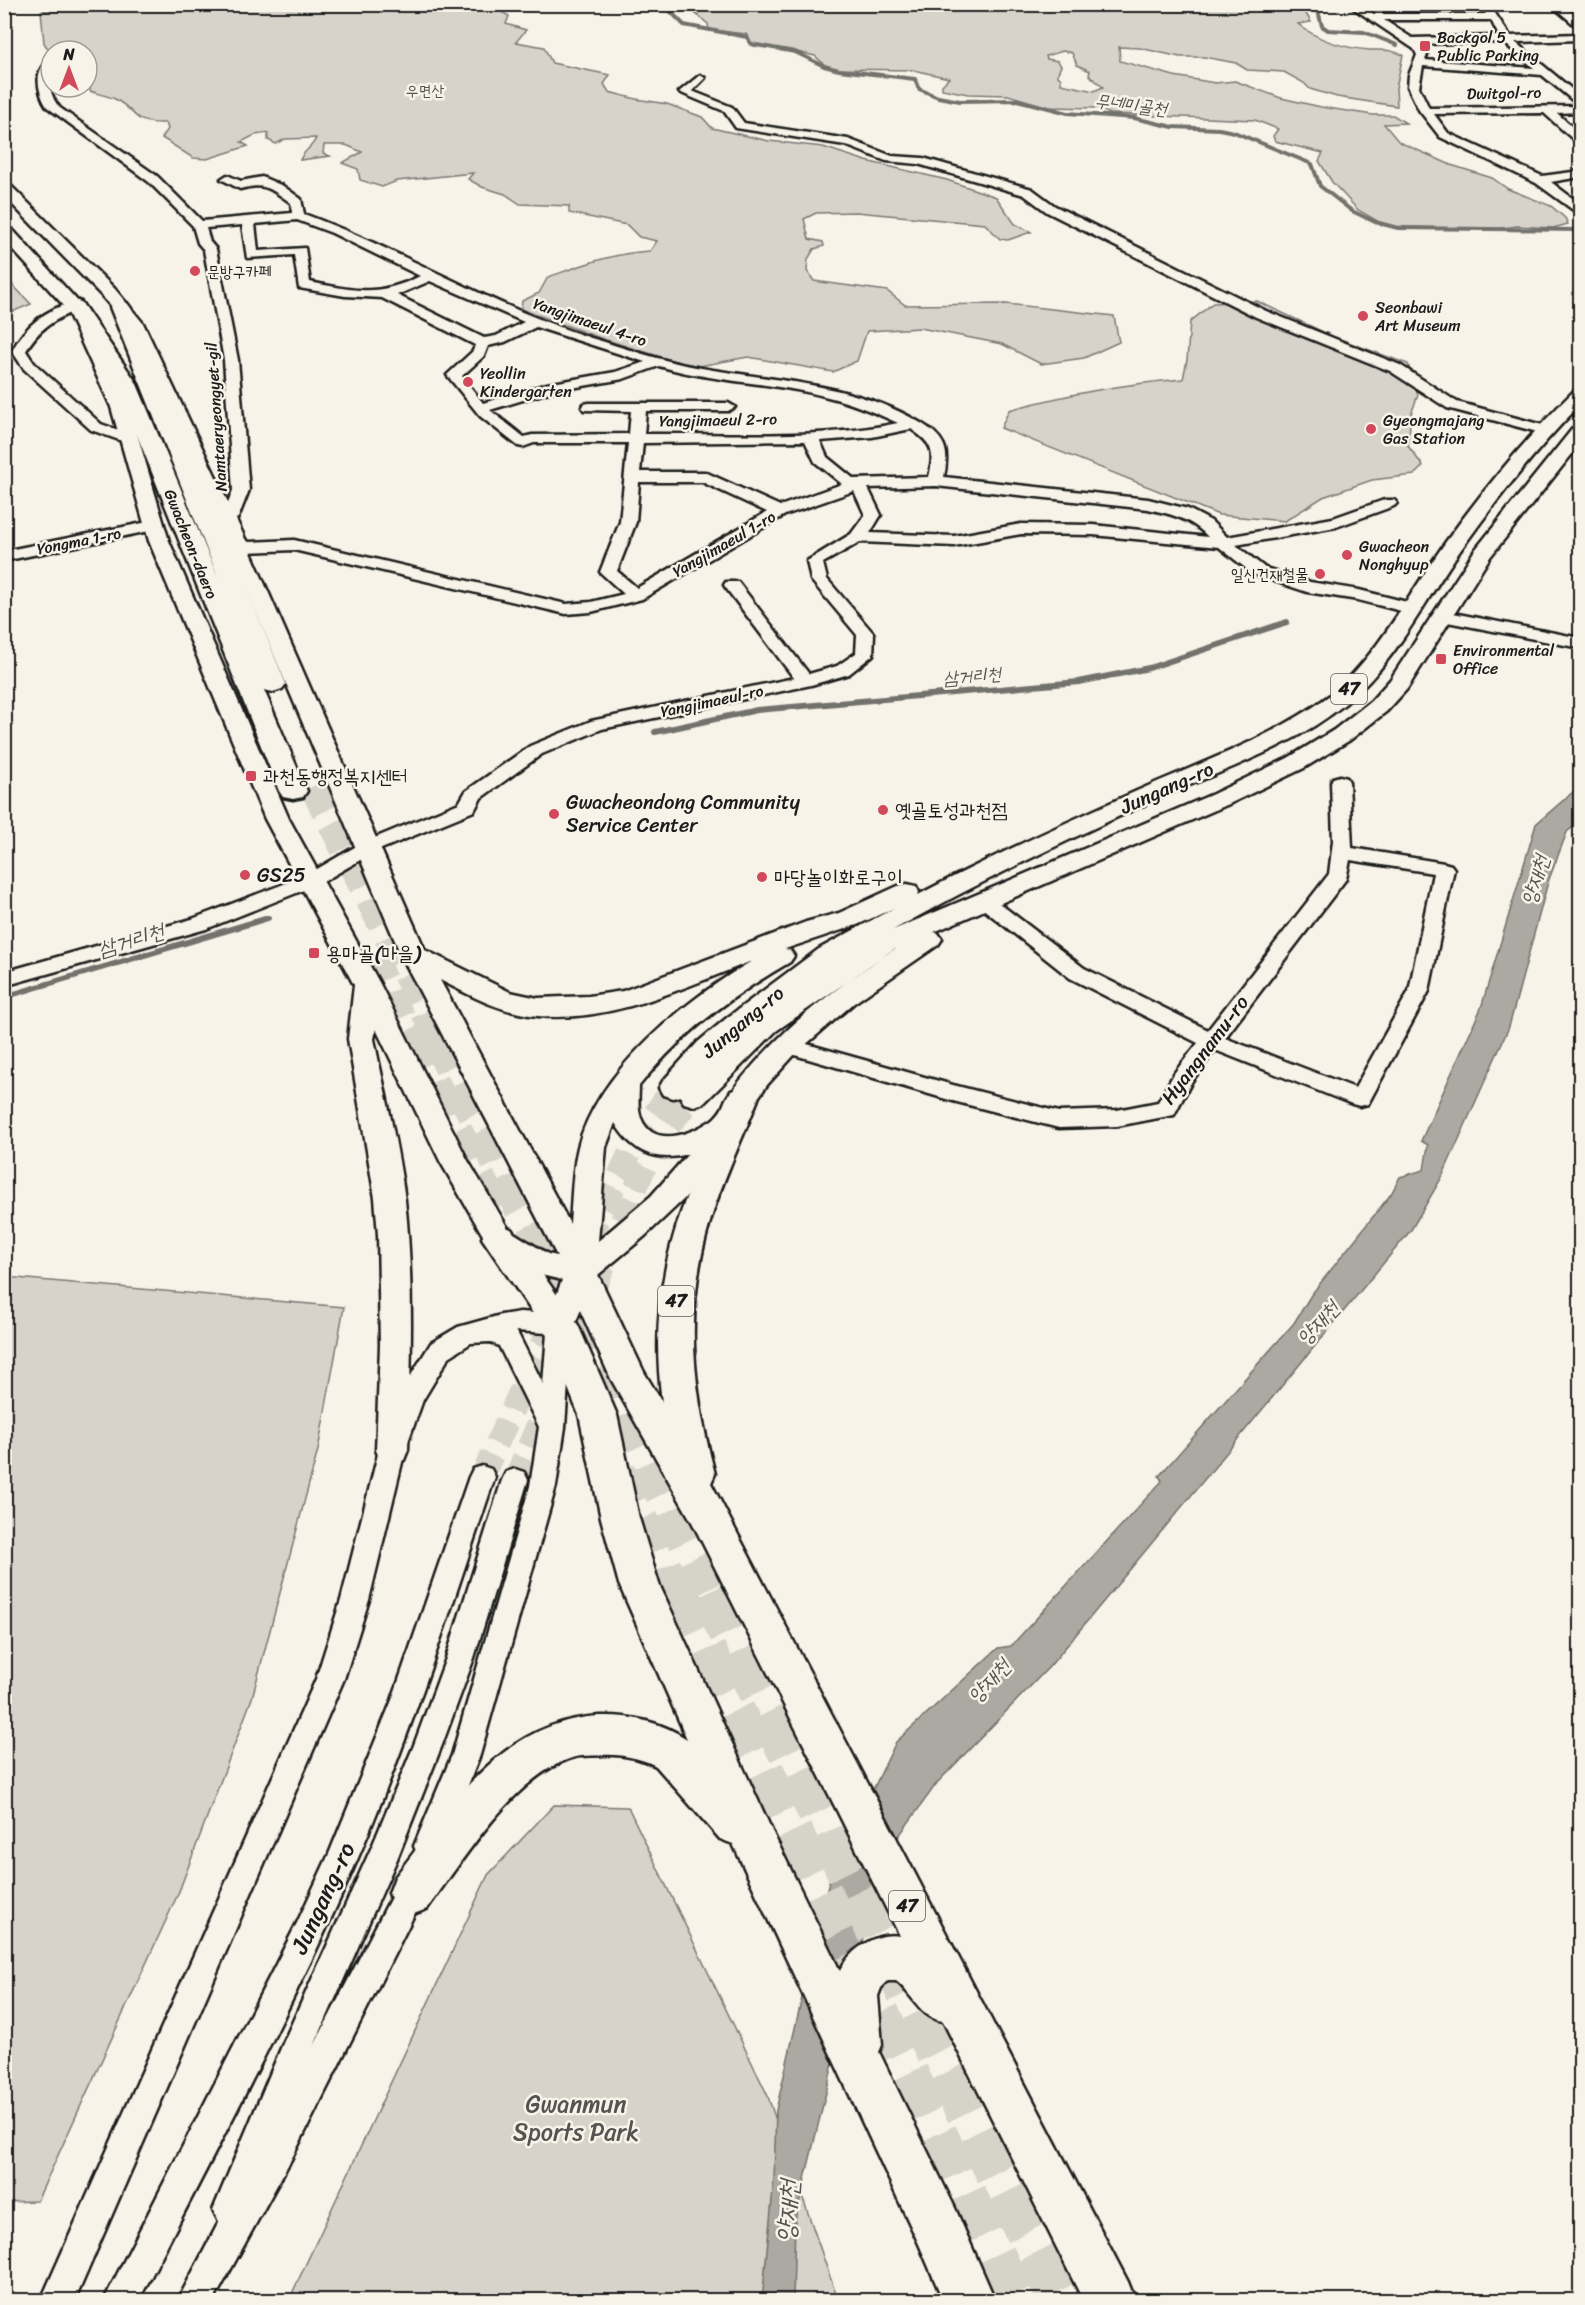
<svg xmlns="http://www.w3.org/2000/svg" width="1585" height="2305" viewBox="0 0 1585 2305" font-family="Sriracha,'Poor Story',sans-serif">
	<rect width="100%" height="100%" fill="#f7f3e8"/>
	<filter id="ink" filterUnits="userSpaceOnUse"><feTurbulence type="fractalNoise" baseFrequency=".0167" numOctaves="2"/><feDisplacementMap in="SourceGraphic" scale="12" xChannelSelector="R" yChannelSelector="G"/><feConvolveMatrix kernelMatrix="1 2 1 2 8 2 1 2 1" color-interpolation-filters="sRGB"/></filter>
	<g filter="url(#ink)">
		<g fill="#d7d3cb" stroke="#7a7874" stroke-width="1.5" fill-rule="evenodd">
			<path d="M 68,4 L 490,5 L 509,16 L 506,24 L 526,30 L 516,42 L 544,47 L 552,63 L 610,75 L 604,84 L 609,92 L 636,99 L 667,104 L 702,117 L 712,128 L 769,141 L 823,147 L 866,161 L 947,180 L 996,197 L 1015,224 L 1031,232 L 1008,240 L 1000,239 L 985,224 L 856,212 L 816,213 L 804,219 L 809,239 L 823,242 L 824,246 L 814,249 L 808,259 L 807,271 L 814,281 L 887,291 L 905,305 L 1006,304 L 1114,316 L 1119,342 L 1084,358 L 1041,364 L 1002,344 L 920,328 L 867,331 L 857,361 L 833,372 L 748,357 L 694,367 L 600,338 L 521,309 L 522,301 L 539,293 L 548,277 C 583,265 613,253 650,251 L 657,241 L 639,237 L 627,225 L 569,213 L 569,206 L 520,204 L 505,194 L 482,187 L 468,179 L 473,173 L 397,181 L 382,187 L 360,180 L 358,169 L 342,163 L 362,152 L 346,145 L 324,145 L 323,153 L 330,156 L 300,160 C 303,151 313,147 316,138 L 285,139 L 276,144 L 268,140 L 268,133 L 255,135 L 241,142 L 248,146 L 207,159 L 193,158 L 162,138 L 168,129 L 166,123 C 131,124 140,114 117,100 C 110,96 98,94 90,91 L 91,77 L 87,76 L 87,51 L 51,51 L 51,59 L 45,58 L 49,50 L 44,43 L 41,11 L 63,10 Z"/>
			<path d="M 685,5 L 1301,5 L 1311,22 L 1298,24 C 1319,41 1343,48 1370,50 C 1382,50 1391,49 1403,55 L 1396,88 L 1397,106 L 1337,97 L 1310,89 L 1304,83 L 1284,72 L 1247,70 L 1236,63 L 1204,57 L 1180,57 L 1140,48 L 1119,47 L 1120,61 L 1174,76 L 1215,83 L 1235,81 L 1281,98 L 1321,107 L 1373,115 L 1393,115 L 1406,123 L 1384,124 L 1399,142 L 1451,165 L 1492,178 L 1508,189 L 1551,206 L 1565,218 L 1568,224 L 1553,228 L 1517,226 L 1488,230 L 1386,226 L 1358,210 L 1332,182 L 1319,161 L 1323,153 L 1275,141 L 1273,136 L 1278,129 L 1255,120 L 1110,114 L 1098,108 L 1049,107 L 1008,95 L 968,94 L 942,89 L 942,85 L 949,78 L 913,70 L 840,69 L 827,67 L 815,56 L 788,50 L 754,46 L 746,34 L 709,30 L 708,24 ZM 1063,51 L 1072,53 L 1077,65 L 1090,71 L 1089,75 L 1103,87 L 1094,91 L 1061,84 L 1061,79 L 1057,75 L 1061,66 L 1058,61 L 1047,59 L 1046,56 Z"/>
			<path d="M 4,277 L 5,277 L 31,304 L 5,315 Z"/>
			<path d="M 1257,301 L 1334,337 L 1408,364 L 1418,395 L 1411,414 L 1408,446 L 1423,466 L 1414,475 L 1372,480 L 1323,497 L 1285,521 L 1219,515 L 1001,428 L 1009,410 C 1067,394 1123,384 1183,379 L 1187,360 L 1190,322 L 1213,303 Z"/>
			<path d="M 5,1277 L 344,1307 L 318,1450 L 252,1698 L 178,1894 L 37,2201 L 5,2202 Z"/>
			<path d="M 554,1805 L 628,1807 L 767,2094 L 838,2300 L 289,2300 L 488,1875 Z"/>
		</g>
		<path fill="#aca9a2" stroke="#72716c" stroke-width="1.5" d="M 1580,786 L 1580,821 L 1567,832 L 1548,882 L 1509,1027 L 1442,1177 L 1411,1230 L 1050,1666 L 937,1783 L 883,1858 L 795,2220 L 793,2300 L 762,2300 L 774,2180 L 776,2110 L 829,1881 L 896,1742 L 998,1648 L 1011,1646 L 1162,1481 L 1159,1476 L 1294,1323 L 1311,1295 L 1391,1194 L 1400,1177 L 1424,1170 L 1428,1145 L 1421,1141 L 1481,1008 L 1536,824 Z"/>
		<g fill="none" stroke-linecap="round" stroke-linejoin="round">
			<g stroke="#72716c" stroke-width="4">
				<path d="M 1312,4 L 1317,7 L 1322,26 L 1328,30 L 1364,32 L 1397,45"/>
				<path d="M 670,11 L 684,25 L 747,37 L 751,44 L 795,52 L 824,66 L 839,70 L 915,79 L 919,89 L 938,97 L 960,101 L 1017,100 L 1068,113 L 1134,118 L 1173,127 L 1219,129 L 1234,132 L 1312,164 L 1320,186 L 1352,211 L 1375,222 L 1398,228 L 1580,230"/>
			</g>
			<g stroke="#72716c" stroke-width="6">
				<path d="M 655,732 L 757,710 L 1079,682 L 1149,668 L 1287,622"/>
				<path d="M 4,997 L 268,918"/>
			</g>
			<g stroke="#d6d3c9" stroke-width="24" stroke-dasharray="24 12" stroke-linecap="butt">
				<path d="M 588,1241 L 635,1142 L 673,1088"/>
				<path d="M 567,1354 L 644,1168 L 665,1130 L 694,1096"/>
				<path d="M 482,1477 L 559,1306"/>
				<path d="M 515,1480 L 550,1396"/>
			</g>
			<g stroke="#d6d3c9" stroke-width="28" stroke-dasharray="28 14" stroke-linecap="butt">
				<path d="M 313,786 L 437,1036"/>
				<path d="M 371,955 L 410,1036"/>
			</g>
			<g stroke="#d6d3c9" stroke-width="35" stroke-dasharray="35 18" stroke-linecap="butt">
				<path d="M 409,1035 L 495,1214"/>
				<path d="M 436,1035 L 711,1592"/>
				<path d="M 618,1472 L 676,1592"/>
			</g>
			<g stroke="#d6d3c9" stroke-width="45" stroke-dasharray="45 22" stroke-linecap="butt">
				<path d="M 675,1591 L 1014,2300"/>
				<path d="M 711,1591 L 1061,2300"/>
			</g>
			<g stroke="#1c1c1c" stroke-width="5">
				<g id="minor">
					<path d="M 1347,4 L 1360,4 L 1374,14 L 1486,14 L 1478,4 L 1489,4 L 1510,36 L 1580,34 L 1580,40 L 1515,42 L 1580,96 L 1580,104 L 1576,103 L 1542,75 L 1423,66 L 1419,87 L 1429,108 L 1580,106 L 1580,112 L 1557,113 L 1580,134 L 1580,143 L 1576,142 L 1544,113 L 1434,114 L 1448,133 L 1542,176 L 1580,171 L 1580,177 L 1551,182 L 1580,204 L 1580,213 L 1576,212 L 1536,183 L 1440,137 L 1419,110 L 1408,87 L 1409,75 L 1417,55 L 1414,49 ZM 1384,20 L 1491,20 L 1499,36 L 1412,38 ZM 1503,42 L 1534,68 L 1425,60 L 1427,55 L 1421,44 Z"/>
					<path d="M 1550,4 L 1562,4 L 1580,19 L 1580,27 L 1576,26 Z"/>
					<path d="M 51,60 C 51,79 46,92 60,108 L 157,176 L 202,221 L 292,213 L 291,203 C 271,189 265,182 240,189 L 221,179 L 227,175 L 241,181 L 262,177 L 283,186 L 301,199 L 304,214 C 402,250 491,306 591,338 C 625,348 661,361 696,367 C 771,381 852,382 919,422 C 945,437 950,449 944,477 L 1148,499 L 1188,509 L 1211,521 L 1227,537 L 1333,518 L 1384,500 L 1394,500 L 1397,503 L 1394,506 L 1336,527 L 1236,545 L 1265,568 L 1310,582 L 1359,590 L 1419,605 L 1421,609 L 1413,614 L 1358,600 L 1307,592 L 1253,574 L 1219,547 L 1093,535 L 1021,534 L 954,546 L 860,542 L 823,563 L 827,579 L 874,634 L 873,655 L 849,674 L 811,685 L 602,729 L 542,754 L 481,798 L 474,811 L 374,852 L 319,884 L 206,929 L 4,986 L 4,972 L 192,919 L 305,876 L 360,844 L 459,803 L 466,791 L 530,746 L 591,721 L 794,678 L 726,588 L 724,585 L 726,582 L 738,582 L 809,674 L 837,666 L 856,653 L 857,635 L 811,580 L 807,561 L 851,534 L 865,515 L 854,491 L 785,515 L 642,599 L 591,612 L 566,614 L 294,550 L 246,552 L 240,550 L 226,539 L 228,536 L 240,536 L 249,542 L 294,540 L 566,604 L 591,602 L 624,594 L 600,572 L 620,522 L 628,443 L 534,443 L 523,447 L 518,446 L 480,416 L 447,375 L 473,351 L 475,345 L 382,298 L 345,296 L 299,288 L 294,255 L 247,258 L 242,225 L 206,228 L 210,242 L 216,249 L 238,360 L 249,490 L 238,518 L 225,524 L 219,522 L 217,519 L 225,512 L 233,490 L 224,360 L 204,250 L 198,243 L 193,226 L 149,182 L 47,107 C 38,93 32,68 51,60 ZM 297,220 L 332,233 L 420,276 C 378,297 355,291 310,282 L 305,248 L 258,251 L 255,224 ZM 430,281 L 524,322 L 496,336 L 484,338 L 397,295 ZM 536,327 L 645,362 L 615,372 L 547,384 L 483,403 L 462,376 L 484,356 L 488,346 L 505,342 ZM 659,366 C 713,382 770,382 824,396 C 850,402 874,412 898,423 C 819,440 725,433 644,434 L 646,411 L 728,411 L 735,407 L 728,403 L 589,403 L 584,404 L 582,407 L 584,410 L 631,411 L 629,434 L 532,435 L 524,437 L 490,410 L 549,392 L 623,379 ZM 911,429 C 933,444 935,451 929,477 L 854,479 L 827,457 L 820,441 L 872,437 ZM 805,441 L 815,462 L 842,484 L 780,506 L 705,472 L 640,472 L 643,443 ZM 639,482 L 702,482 L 767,512 L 637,588 L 617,571 L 636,522 ZM 936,486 L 1148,509 C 1171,514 1192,519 1208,537 L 1093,525 L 1021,524 L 954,536 L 870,533 L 881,515 L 868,488 Z"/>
					<path d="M 700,75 L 705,78 L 692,91 L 732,107 L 744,123 L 848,139 L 892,156 L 923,158 L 1032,189 L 1055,206 L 1266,311 L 1400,365 L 1457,402 L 1550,427 L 1552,430 L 1545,434 L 1447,408 L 1390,371 L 1256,317 L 1047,212 L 1024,195 L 918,164 L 886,161 L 845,145 L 736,128 L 724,111 L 679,92 Z"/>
					<path d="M 74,302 L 79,303 L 81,306 L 79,309 C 56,319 38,328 26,351 L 34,363 L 101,424 L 132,435 L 134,438 L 132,441 L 122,441 L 91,430 L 24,369 L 12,351 C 25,326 46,309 74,302 Z"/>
					<path d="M 153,521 L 159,523 L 161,526 L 159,529 L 4,561 L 4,551 Z"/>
					<path d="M 1443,611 L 1580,638 L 1580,648 L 1437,620 L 1435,616 L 1437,612 Z"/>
					<path d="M 1340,776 L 1347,778 L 1349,782 L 1352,848 L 1444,863 L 1451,865 L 1454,869 L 1429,991 L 1368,1104 L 1360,1106 L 1352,1104 L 1215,1050 L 1192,1081 L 1174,1115 L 1117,1126 L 1059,1128 L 953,1101 L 781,1051 L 778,1046 L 781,1041 L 789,1039 L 953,1085 L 1059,1112 L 1117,1110 L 1158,1102 L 1175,1072 L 1198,1043 L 1070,978 L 982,908 L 985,903 L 992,902 L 999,903 L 1084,968 L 1208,1030 L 1329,874 L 1333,841 L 1331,782 L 1333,778 ZM 1350,860 L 1433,873 L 1409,991 L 1355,1088 L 1225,1038 L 1346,879 Z"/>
					<path d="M 520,1312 L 550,1314 L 569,1318 L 572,1325 L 565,1427 L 556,1486 L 480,1755 L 440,1856 L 429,1861 L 418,1856 L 414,1846 L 452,1755 L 530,1486 L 539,1427 L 499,1346 L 490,1342 L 471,1343 L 449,1357 L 423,1400 L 405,1450 L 369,1600 L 344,1679 L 75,2300 L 41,2300 L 316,1679 L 341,1600 L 379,1450 L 402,1390 L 431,1343 L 458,1327 L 501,1315 ZM 515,1331 L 547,1333 L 543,1384 L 517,1332 Z"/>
					<path d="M 482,1466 L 491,1469 L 495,1477 C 450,1610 408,1745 351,1874 C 287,2019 211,2159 139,2300 L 104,2300 L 297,1923 L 329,1854 L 392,1700 L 469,1477 L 473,1469 Z"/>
					<path d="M 515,1469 L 524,1472 L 528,1480 L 474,1658 L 442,1745 L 397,1859 L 314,2046 L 403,1874 L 414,1870 L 425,1874 L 429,1885 L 294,2154 L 214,2300 L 178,2300 L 219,2222 L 213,2210 L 284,2041 L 374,1842 L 414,1745 L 446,1658 L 502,1480 L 506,1472 Z"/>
				</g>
			</g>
			<g stroke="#1c1c1c" stroke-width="5">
				<path id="major" d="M 4,183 L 9,184 L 114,288 L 143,323 L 242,532 L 425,950 L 510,992 L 538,998 L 589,996 L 623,991 L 806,922 L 839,913 L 898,886 L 907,884 L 916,886 L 919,892 L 918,895 C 990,857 1065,823 1139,790 C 1204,761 1273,738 1330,695 C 1376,659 1411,591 1445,543 C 1483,490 1527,437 1574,391 L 1580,390 L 1580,405 C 1537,448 1498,498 1462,548 C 1425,599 1396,663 1346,703 C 1292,748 1220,771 1157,799 C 1069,839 977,883 893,930 L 1213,794 L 1288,758 L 1334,730 L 1371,701 L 1390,680 L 1475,550 L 1573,428 L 1580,426 L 1580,444 L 1490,557 L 1407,689 L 1387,711 L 1350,740 L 1304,768 L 1229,804 L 934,932 L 938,933 L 942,939 L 938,945 L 854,1003 L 796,1053 L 767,1085 L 706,1172 L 684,1199 L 645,1236 L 593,1279 L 571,1334 L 560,1337 L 549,1334 L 545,1325 L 562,1280 L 529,1272 L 489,1246 L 440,1161 L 376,1029 L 374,1039 C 385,1092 398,1146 405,1200 C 414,1283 411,1367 408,1450 L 404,1460 L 392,1464 L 380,1460 L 376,1450 L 380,1345 L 378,1235 L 375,1198 L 348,1039 L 354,985 L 265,819 L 149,541 L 111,407 L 66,308 L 4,240 L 4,225 L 10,227 L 82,306 L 129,407 L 169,541 L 289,819 L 380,984 L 467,1159 L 509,1230 L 548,1254 L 557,1256 L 401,955 L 222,532 L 126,324 L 102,296 L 4,196 ZM 894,908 L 819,949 L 728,1017 L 698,1042 L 663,1081 L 659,1088 L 663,1095 L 673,1098 L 680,1096 L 684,1103 L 694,1106 L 704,1103 L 776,1031 L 894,949 L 896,948 C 861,971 827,995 796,1022 C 775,1041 756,1061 739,1082 C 732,1092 721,1114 712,1120 C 693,1133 653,1150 641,1118 C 637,1108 639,1096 639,1086 C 680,1034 733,995 790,962 L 794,956 L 790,950 L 785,949 L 857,925 ZM 752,961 C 687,999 597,1071 578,1147 C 572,1171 572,1199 570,1224 L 440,980 C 471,996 502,1013 538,1016 C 613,1023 684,987 752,961 ZM 615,1123 C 631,1151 656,1163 688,1154 L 651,1196 L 598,1241 L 606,1147 Z"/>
			</g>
			<g stroke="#1c1c1c" stroke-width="5">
				<g id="highway">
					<path d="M 74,300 L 81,302 L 136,382 L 219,580 L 110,307 L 113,303 L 127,303 L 130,307 L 286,684 L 282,689 L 273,692 L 264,690 L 307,791 L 303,797 L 293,799 L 283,797 L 279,791 L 116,382 L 64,306 L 67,302 Z"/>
					<path d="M 742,1088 L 753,1091 L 758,1099 C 742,1140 722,1180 710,1222 C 684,1310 692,1387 715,1474 L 711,1483 L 1128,2282 L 1135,2300 L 1083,2300 L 943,2021 C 920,2018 913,1994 896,1981 L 888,1981 L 881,1988 L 878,1996 L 882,2045 L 879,2052 L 955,2208 L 995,2300 L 943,2300 L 919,2244 L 733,1844 L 720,1839 L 656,1766 C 640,1758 621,1754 603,1755 C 594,1756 584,1755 575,1757 C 515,1774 463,1860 427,1909 L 411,1915 L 395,1909 L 389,1893 L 395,1877 C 450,1807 501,1721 600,1716 C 630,1715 662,1722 687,1739 L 619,1584 L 601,1518 L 579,1415 L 545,1331 L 482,1238 L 487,1229 L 499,1225 L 511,1229 L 578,1325 L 617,1415 L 639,1518 L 659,1584 L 773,1833 L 840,1971 C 849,1950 876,1931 900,1936 L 692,1522 L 611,1379 L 563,1272 L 568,1262 L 580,1259 L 592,1262 L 644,1372 L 662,1402 C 646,1278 681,1209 726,1099 L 731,1091 Z"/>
				</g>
			</g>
			<use href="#minor" fill="#f7f3e8" fill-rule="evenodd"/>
			<use href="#major" fill="#f7f3e8" fill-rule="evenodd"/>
			<use href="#highway" fill="#f7f3e8" fill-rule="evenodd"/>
		</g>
	</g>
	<g fill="#d1495b" stroke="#f7f3e8" stroke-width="2">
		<rect x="1419" y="40" width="12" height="12" rx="3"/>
		<circle cx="195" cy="271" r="6"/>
		<circle cx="1363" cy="316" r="6"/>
		<circle cx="468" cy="382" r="6"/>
		<circle cx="1371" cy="429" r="6"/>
		<circle cx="1347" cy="555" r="6"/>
		<circle cx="1320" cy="574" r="6"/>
		<rect x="1435" y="653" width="12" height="12" rx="3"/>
		<rect x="245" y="770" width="12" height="12" rx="3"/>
		<circle cx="883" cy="810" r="6"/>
		<circle cx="554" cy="814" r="6"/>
		<circle cx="245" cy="875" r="6"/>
		<circle cx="762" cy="877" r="6"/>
		<rect x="308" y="947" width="12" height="12" rx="3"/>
	</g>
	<g text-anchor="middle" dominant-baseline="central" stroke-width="5" stroke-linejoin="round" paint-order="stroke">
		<g font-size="16" fill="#1c1c1c" stroke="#f7f3e8" text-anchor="start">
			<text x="1437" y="37">Backgol 5<tspan x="1437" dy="18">Public Parking</tspan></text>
			<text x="207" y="271">문방구카페</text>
			<text x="1375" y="307">Seonbawi<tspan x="1375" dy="18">Art Museum</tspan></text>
			<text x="480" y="373">Yeollin<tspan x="480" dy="18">Kindergarten</tspan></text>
			<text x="1383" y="420">Gyeongmajang<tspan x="1383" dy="18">Gas Station</tspan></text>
			<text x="1359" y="546">Gwacheon<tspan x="1359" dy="18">Nonghyup</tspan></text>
			<text x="1308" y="574" text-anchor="end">일신건재철물</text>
			<text x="1453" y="650">Environmental<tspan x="1453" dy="18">Office</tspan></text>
		</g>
		<g font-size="16" fill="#545351" stroke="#f7f3e8">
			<text x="425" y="90">우면산</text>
		</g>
		<g font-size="16" fill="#1c1c1c" stroke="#f7f3e8">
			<text transform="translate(1504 93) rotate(-1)">Dwitgol-ro</text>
			<text transform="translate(590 322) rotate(19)">Yangjimaeul 4-ro</text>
			<text transform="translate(216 417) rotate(-94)">Namtaeryeongyet-gil</text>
			<text transform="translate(718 420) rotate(-1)">Yangjimaeul 2-ro</text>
			<text transform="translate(79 541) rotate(-11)">Yongma 1-ro</text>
			<text transform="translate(191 544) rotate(68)">Gwacheon-daero</text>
			<text transform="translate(724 544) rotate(-30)">Yangjimaeul 1-ro</text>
			<text transform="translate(712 701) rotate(-12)">Yangjimaeul-ro</text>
		</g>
		<g font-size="18" font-style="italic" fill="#565452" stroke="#f7f3e8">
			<text transform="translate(1131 105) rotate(7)">무네미골천</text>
			<text transform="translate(972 676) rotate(-5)">삼거리천</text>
		</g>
		<g fill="#f7f3e8" stroke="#5e5c59" stroke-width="1.5">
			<rect x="1331" y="674" width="36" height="30" rx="4.5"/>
			<rect x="658" y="1286" width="36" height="30" rx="4.5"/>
			<rect x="889" y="1891" width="36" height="30" rx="4.5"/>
		</g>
		<g font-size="18" font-weight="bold" fill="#1c1c1c">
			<text x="1349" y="689">47</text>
			<text x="676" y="1301">47</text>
			<text x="907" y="1906">47</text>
		</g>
		<g font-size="20" fill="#1c1c1c" stroke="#f7f3e8" text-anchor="start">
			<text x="263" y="776">과천동행정복지센터</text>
			<text x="566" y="802">Gwacheondong Community<tspan x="566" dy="23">Service Center</tspan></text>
			<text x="895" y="810">옛골토성과천점</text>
			<text x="257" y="875">GS25</text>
			<text x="774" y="877">마당놀이화로구이</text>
			<text x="326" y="953">용마골(마을)</text>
		</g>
		<g font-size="20" fill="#1c1c1c" stroke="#f7f3e8">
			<text transform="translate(1167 788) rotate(-24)">Jungang-ro</text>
			<text transform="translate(743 1022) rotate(-40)">Jungang-ro</text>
			<text transform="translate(1205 1050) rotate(-53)">Hyangnamu-ro</text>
		</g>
		<g font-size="21" font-style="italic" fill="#565452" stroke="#f7f3e8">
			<text transform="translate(1535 880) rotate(-73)">양재천</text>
			<text transform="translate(131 940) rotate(-17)">삼거리천</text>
			<text transform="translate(1318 1323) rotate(-47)">양재천</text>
			<text transform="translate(989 1681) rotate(-47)">양재천</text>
		</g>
		<g font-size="24" fill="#1c1c1c" stroke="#f7f3e8">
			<text transform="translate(323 1898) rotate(-65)">Jungang-ro</text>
		</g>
		<g font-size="24" fill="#545351" stroke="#f7f3e8">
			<text x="576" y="2104">Gwanmun<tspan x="576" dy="28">Sports Park</tspan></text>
		</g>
		<g font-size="26" font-style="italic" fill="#565452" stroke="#f7f3e8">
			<text transform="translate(787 2211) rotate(-86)">양재천</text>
		</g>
	</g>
	<rect width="1585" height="2305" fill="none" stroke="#f7f3e8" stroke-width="24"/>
	<rect x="12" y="12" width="1561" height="2281" fill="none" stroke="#1c1c1c" stroke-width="2" filter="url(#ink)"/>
	<g transform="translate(69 69)"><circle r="28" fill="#f7f3e8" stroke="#9f9d96" stroke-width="1.5"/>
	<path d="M0-4.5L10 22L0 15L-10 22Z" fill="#d1495b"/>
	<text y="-9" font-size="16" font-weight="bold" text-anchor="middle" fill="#1c1c1c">N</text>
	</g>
</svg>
